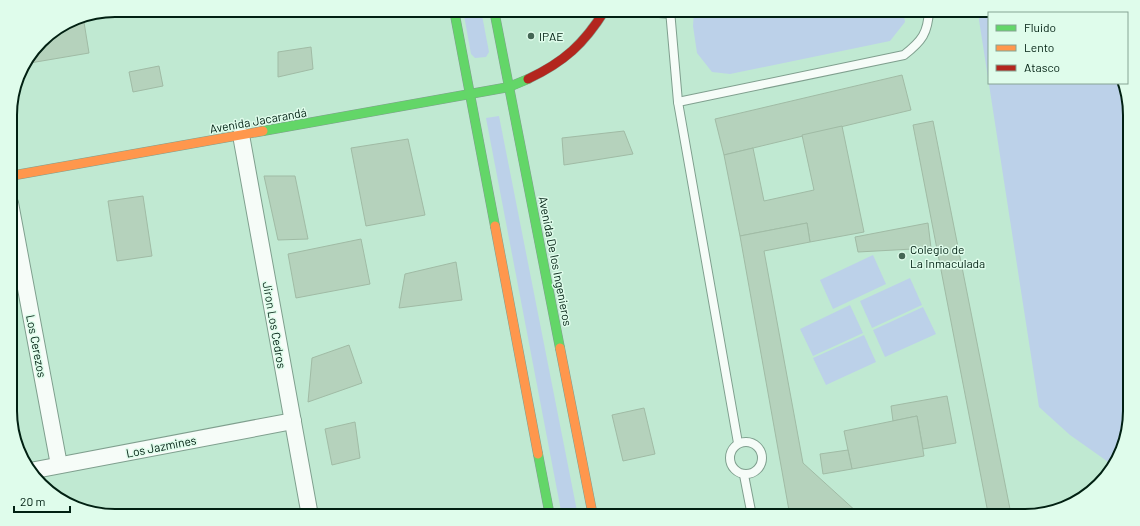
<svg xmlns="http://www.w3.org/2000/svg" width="1140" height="526" viewBox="0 0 1140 526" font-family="Barlow,sans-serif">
	<rect width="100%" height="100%" fill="#c0e9d2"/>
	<g fill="#bcd1e9">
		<path d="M 463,10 L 481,10 L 489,52 L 486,57 L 475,58 L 471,54 Z"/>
		<path d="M 694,10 L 903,10 L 905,22 L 890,41 L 730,74 L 712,72 L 697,53 L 693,26 Z"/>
		<path d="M 980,10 L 1025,10 L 1040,13 L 989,13 L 989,83 L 1121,83 L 1129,102 L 1130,411 L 1122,451 L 1111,464 L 1070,435 L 1039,407 L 979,20 Z"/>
		<path d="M 499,116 L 578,516 L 562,516 L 486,118 Z"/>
		<path d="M 873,255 L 886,284 L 833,309 L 820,280 Z"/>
		<path d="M 910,278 L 922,305 L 872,328 L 860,301 Z"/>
		<path d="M 850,305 L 863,333 L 813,356 L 800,329 Z"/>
		<path d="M 923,307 L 936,334 L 885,357 L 873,330 Z"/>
		<path d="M 864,335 L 876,362 L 826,385 L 813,358 Z"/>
	</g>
	<g fill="#b5d2bc" stroke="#a0bba5">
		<path d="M 83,16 L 89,53 L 24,64 L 46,36 L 75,18 Z"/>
		<path d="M 311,47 L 313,69 L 278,77 L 278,52 Z"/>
		<path d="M 159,66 L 163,86 L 133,92 L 129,72 Z"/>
		<path d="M 902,75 L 911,110 L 724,155 L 715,119 Z"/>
		<path d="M 933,121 L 1010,509 L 988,513 L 913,125 Z"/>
		<path d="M 842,126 L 864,232 L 810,242 L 807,223 L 740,236 L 724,155 L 753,148 L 764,201 L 814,190 L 802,135 Z"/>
		<path d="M 624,131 L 633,154 L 564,165 L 562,138 Z"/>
		<path d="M 408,139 L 425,215 L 366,226 L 351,148 Z"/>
		<path d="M 264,176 L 295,176 L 308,239 L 278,240 Z"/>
		<path d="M 143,196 L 152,256 L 117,261 L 108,201 Z"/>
		<path d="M 807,223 L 810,242 L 764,251 L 803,463 L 858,513 L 855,516 L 790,516 L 740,236 Z"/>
		<path d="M 928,223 L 931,248 L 858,252 L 855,237 Z"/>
		<path d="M 361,239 L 370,284 L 296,298 L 288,254 Z"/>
		<path d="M 456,262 L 462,300 L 399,308 L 405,274 Z"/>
		<path d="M 349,345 L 362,383 L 308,402 L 312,358 Z"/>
		<path d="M 947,396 L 956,443 L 923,449 L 917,416 L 893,421 L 891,406 Z"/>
		<path d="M 644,408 L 655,454 L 623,461 L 612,415 Z"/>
		<path d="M 917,416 L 924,456 L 852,469 L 844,431 Z"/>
		<path d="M 355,422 L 360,458 L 332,465 L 325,429 Z"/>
		<path d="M 848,450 L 852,469 L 823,474 L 820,454 Z"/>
	</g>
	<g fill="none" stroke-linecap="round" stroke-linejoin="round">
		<g stroke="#7f9f8e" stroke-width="10">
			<g id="lane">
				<path d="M 622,10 L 671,14"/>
				<path d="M 670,10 L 678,102 L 738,443"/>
				<path d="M 678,102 L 904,55 C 922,41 928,33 929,10"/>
				<circle cx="746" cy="458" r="16"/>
				<path d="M 744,475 L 752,516"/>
			</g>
		</g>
		<g stroke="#7f9f8e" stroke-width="18">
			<g id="street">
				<path d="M 241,135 L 310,516"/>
				<path d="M 10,203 L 59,465"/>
				<path d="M 30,471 L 293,421"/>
			</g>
		</g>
		<g stroke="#7f9f8e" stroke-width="10">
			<g id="fast">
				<path d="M 454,10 L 495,226"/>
				<path d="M 494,10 L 560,348"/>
				<path d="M 263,131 L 509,87 L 528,79"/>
				<path d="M 538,454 L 550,516"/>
			</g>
		</g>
		<g stroke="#7f9f8e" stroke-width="10">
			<g id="slow">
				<path d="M 10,176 L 263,131"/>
				<path d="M 495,226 L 538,454"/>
				<path d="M 560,348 L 593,516"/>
			</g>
		</g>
		<g stroke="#7f9f8e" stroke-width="10">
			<path id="jam" d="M 528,79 C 564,62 584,44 605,10"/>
		</g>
		<use href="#lane" stroke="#f6fcf8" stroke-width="8"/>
		<use href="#street" stroke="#f6fcf8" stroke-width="16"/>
		<use href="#fast" stroke="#63d668" stroke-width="9"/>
		<use href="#slow" stroke="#ff974d" stroke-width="9"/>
		<use href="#jam" stroke="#b3261e" stroke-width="9"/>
	</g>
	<g fill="#465" stroke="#dffceb" stroke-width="1.5">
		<circle cx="531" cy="36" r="4"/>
		<circle cx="902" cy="256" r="4"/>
	</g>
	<g text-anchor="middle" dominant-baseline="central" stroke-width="3" stroke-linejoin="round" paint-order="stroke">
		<g font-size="12" fill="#012012" stroke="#dffceb" text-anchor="start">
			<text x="539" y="36">IPAE</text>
			<text x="910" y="249">Colegio de<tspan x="910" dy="14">La Inmaculada</tspan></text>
		</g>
		<g font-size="12" fill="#012012" stroke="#dffceb">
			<text transform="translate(258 120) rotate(-10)">Avenida Jacarandá</text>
			<text transform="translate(556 261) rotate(79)">Avenida De los Ingenieros</text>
			<text transform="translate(275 325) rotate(80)">Jiron Los Cedros</text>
			<text transform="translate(37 346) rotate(79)">Los Cerezos</text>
			<text transform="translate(161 446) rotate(-11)">Los Jazmines</text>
		</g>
	</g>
	<path d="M0 0H1140V526H0ZM115 17H1025A98 98 0 0 1 1123 115V411A98 98 0 0 1 1025 509H115A98 98 0 0 1 17 411V115A98 98 0 0 1 115 17Z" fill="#dffceb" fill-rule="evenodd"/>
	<path fill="none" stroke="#012012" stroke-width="2" d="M115 17H1025A98 98 0 0 1 1123 115V411A98 98 0 0 1 1025 509H115A98 98 0 0 1 17 411V115A98 98 0 0 1 115 17Z"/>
	<rect x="988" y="12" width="140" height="72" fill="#dffceb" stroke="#86a494"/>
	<rect x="996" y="25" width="20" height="6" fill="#63d668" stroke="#86a494"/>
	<text x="1024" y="32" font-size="12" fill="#012012">Fluido</text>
	<rect x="996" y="45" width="20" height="6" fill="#ff974d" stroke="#86a494"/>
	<text x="1024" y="52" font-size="12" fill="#012012">Lento</text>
	<rect x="996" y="65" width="20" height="6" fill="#b3261e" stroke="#86a494"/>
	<text x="1024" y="72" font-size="12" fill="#012012">Atasco</text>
	<path d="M14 506v6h56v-6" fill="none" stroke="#012012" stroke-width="2"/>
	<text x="20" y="506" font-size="12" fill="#012012" stroke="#dffceb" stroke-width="3" paint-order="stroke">20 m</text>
</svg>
